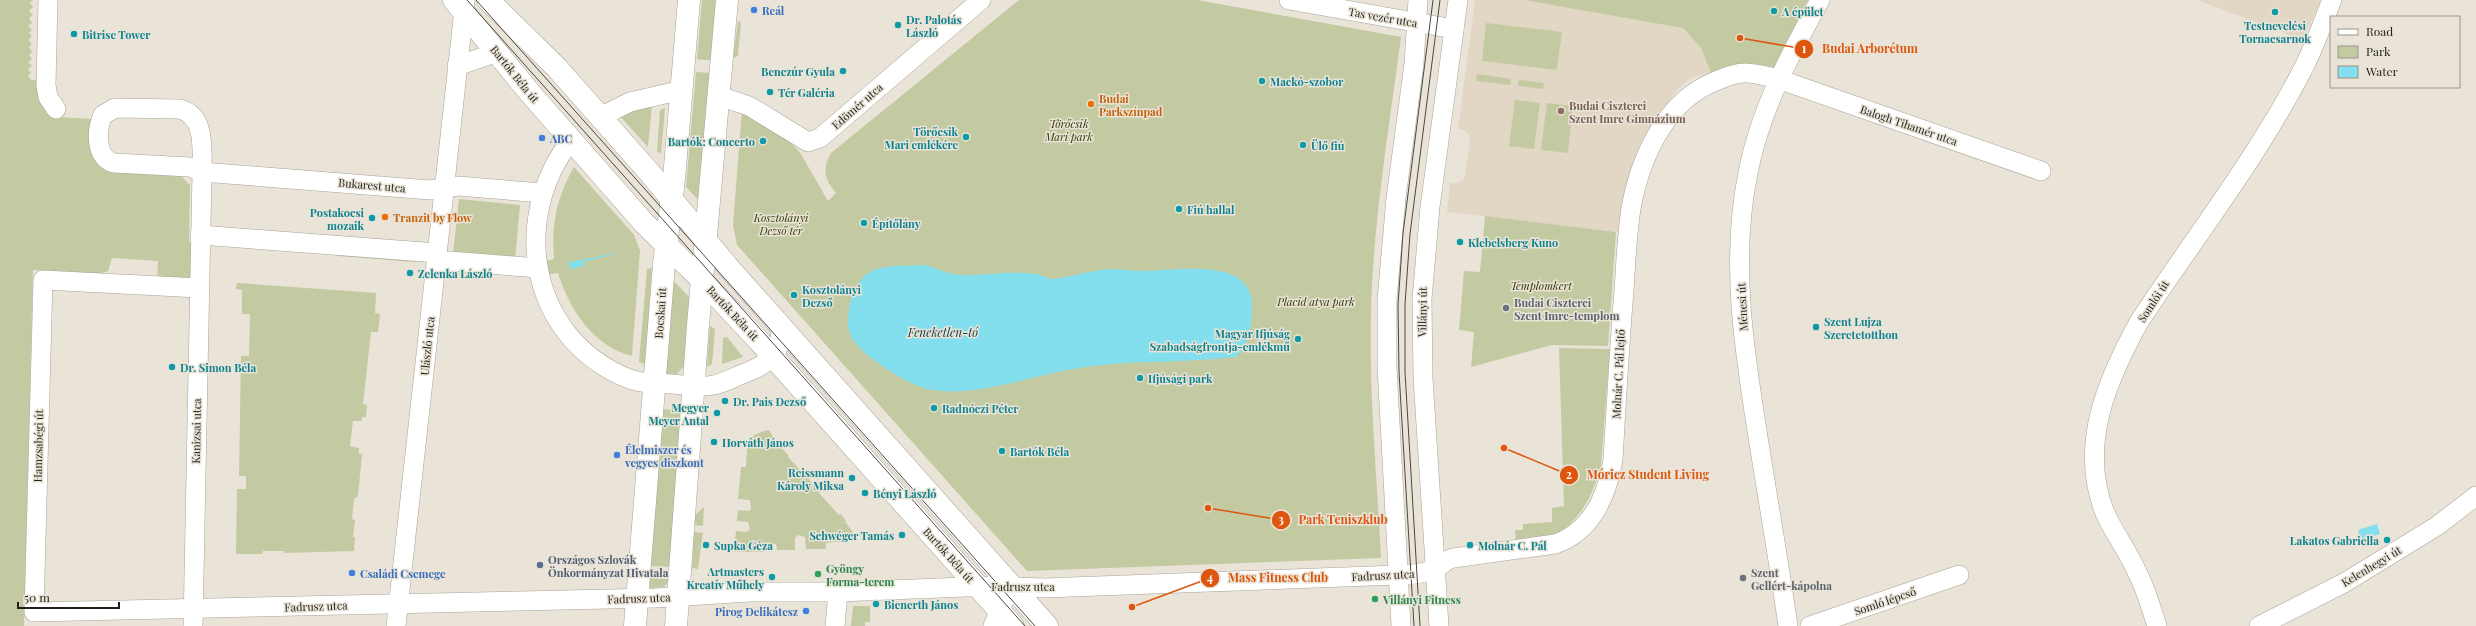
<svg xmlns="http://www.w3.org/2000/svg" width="2476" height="626" viewBox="0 0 2476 626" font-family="'Playfair Display',serif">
	<rect width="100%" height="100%" fill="#eae4d8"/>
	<g fill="#e1d7c4">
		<path d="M 1475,0 L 1808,0 L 1774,67 L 1753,63 L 1724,65 L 1711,73 L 1690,78 L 1678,89 L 1655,119 L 1637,155 L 1623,200 L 1618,232 L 1447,212 L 1450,183 L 1458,183 L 1463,180 L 1465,174 L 1470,141 L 1469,135 L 1465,130 L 1458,129 Z"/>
		<path d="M 2197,0 L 2321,0 L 2303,40 Z"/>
	</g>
	<g fill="#c3caa1">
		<path d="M 0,0 L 33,0 L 30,3 L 33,7 L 29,11 L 33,15 L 29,18 L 32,23 L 28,26 L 32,30 L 29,33 L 32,36 L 28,40 L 32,44 L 29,47 L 32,52 L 29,55 L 32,59 L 28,62 L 32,66 L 28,69 L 31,73 L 28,76 L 31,80 L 40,79 L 59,117 L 91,119 L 95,122 L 94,152 L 181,176 L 190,185 L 189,241 L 195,250 L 191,279 L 157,280 L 158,261 L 112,258 L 108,271 L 96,275 L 33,270 L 24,626 L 0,626 Z"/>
		<path d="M 702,0 L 718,0 L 713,61 L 697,59 Z"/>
		<path d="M 1019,0 L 1197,0 L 1401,37 C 1389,129 1373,221 1371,313 C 1369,395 1377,477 1381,558 L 1027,571 L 737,245 L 733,225 L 742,110 L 787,138 L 801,154 L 828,201 L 836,193 C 824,179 822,169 831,153 Z"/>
		<path d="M 1524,0 L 1808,0 L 1774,67 C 1752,63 1731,61 1711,73 L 1701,48 L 1683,28 Z"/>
		<path d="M 738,21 L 741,22 L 738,56 L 733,58 Z"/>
		<path d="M 1486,23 L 1562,32 L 1557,70 L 1482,61 Z"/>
		<path d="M 696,72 L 712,73 L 700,202 L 686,187 Z"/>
		<path d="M 1477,74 L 1511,79 L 1510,85 L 1476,81 Z"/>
		<path d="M 1519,80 L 1544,83 L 1543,89 L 1518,86 Z"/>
		<path d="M 1515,100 L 1540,103 L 1534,149 L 1509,146 Z"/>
		<path d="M 1547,103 L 1573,106 L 1568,153 L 1541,150 Z"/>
		<path d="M 652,104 L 648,147 L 620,116 Z"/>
		<path d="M 665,108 L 661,154 L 657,151 L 660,110 Z"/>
		<path d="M 574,167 L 634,235 L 640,251 L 632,356 C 594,347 569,309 558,273 L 546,275 L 544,261 L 554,259 C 551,225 557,196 574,167 Z"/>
		<path d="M 459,199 L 520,205 L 515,260 L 453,254 Z"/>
		<path d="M 1485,216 L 1616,232 L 1608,346 L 1552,345 L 1471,367 L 1474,332 L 1459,330 L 1464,271 L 1480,272 Z"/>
		<path d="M 337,254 L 417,260 L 416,262 L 337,256 Z"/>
		<path d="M 652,268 L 645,364 L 639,362 L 647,269 Z"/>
		<path d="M 672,279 L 691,299 L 685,365 L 676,375 L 665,377 Z"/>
		<path d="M 237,283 L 376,293 L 375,313 L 380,314 L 378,332 L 371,332 L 363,404 L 367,405 L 366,417 L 362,417 L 362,421 L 353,421 L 350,446 L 359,448 L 359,454 L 362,454 L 358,496 L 354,499 L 352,519 L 355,520 L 353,537 L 355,537 L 354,551 L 284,553 L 284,551 L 263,551 L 262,554 L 236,554 L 237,489 L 246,489 L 246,476 L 239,476 L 241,356 L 249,356 L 250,314 L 242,314 L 242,290 L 236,289 Z"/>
		<path d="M 710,326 L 715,329 L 712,364 L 709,366 L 707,366 Z"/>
		<path d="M 727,337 L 743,357 L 722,364 L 723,338 Z"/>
		<path d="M 1559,348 L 1610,349 L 1601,465 C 1595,489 1583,517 1560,532 C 1549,539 1529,540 1516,543 L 1515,530 L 1523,530 L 1523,524 L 1552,522 L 1552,508 L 1564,506 Z"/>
		<path d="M 662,409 L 683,411 L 671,567 L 649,566 Z"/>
		<path d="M 769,430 L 773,437 L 771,440 L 775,446 L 778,444 L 789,456 L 788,457 L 820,491 L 819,493 L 839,515 L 841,514 L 846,521 L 845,522 L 853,532 L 851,540 L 826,543 L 826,549 L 806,549 L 805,537 L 798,535 L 795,538 L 795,550 L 777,550 L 776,544 L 765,545 L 765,552 L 734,552 L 736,531 L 747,532 L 750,529 L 748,522 L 737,521 L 738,510 L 749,511 L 751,509 L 750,500 L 738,499 L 741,467 L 746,467 C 748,444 744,435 769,430 Z"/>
		<path d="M 704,507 L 703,526 L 695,525 L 695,515 Z"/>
		<path d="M 694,532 L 703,533 L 698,569 L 692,568 Z"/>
		<path d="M 648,578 L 670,579 L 664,587 L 650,588 Z"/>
		<path d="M 853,606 L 870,606 L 870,622 L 865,622 L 865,626 L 851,626 Z"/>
	</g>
	<g fill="#83deee">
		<path d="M 623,252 L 583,262 L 584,266 L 570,269 L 569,263 L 565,263 Z"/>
		<path d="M 924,265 C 937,268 949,275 962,275 C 985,276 1032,267 1050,279 C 1068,278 1084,272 1101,270 C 1115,268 1130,271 1143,271 C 1177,271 1256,255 1252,310 C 1251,329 1249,344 1236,357 C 1186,363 1134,360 1085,367 C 1038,373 970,401 924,388 C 906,383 856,353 850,334 C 847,323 848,315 850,304 C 852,292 859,279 870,272 C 884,264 909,266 924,265 Z"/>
		<path d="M 2377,524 L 2380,534 L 2361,540 L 2358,530 Z"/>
	</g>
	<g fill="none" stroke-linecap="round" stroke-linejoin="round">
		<g stroke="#a8a397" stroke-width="20">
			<g id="minor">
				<path d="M 48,0 L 46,85 L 48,97 L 56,109"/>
				<path d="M 1289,0 L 1454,29"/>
				<path d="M 457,66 L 498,52"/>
				<path d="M 719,96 L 749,106 L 808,142 L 820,138 L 981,0"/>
				<path d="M 600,117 L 630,102 L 682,90"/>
				<path d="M 571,140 C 509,220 530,338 627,378 C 641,384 657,383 672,384 C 685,385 700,388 714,385 C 724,383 735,377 745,373 C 768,364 784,353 780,326"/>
				<path d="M 200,235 L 437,253"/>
				<path d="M 439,266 L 450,261 L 538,268"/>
				<path d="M 199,288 L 43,280 L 34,612 L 655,598 L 750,592 L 838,592 L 991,586 L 1044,588 L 1398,575 C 1411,575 1423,574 1434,569 C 1442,566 1445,559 1454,558 L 1555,544 C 1591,532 1607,496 1613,460 C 1616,408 1619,355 1623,303 C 1626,270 1626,235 1632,203 C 1642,154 1667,100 1716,81 C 1725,77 1735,73 1745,73 C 1756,73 1767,76 1778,79 L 2041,171"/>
				<path d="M 193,626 L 202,172 C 202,150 206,116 180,109 L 115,108 L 103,115 C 96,130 95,158 114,163 L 190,167 L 202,172 L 430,190 L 458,186 L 542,193"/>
				<path d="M 396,626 L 465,1"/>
				<path d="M 835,626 L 838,592"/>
				<path d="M 993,626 L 1005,598"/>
				<path d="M 1401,626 L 1387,367 L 1387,300 L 1396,198 L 1414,64 L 1418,0"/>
				<path d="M 1439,626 L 1423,378 L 1422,299 L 1430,207 L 1458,0"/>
				<path d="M 1788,626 C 1779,563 1768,500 1758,437 C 1744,350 1730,260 1748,173 C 1760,110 1790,55 1820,0"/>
				<path d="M 1810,626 L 1959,575"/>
				<path d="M 2157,626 C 2151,608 2146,589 2137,572 C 2128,551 2114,533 2105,513 C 2078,446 2107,380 2139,322 C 2194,238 2258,157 2304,67 C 2315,45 2323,22 2332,0"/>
				<path d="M 2259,626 L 2344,583 L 2437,526 L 2476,496"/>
			</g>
		</g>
		<g stroke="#a8a397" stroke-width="23">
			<g id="major">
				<path d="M 454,0 L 530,93 L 644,223 L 702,280 L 761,343 L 1013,626"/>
				<path d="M 488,0 L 557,68 L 649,172 L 728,267 L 1047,626"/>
				<path d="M 635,626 L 664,264 L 674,179 L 689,0"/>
				<path d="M 676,626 L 698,325 L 727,0"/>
			</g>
		</g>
		<use href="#minor" stroke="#fff" stroke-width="19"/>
		<use href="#major" stroke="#fff" stroke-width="22"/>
		<g stroke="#4a4741" stroke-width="1">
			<path d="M 467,0 L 1025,626"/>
			<path d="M 476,0 L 1035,626"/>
			<path d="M 1414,626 L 1399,372 L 1398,305 L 1403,233 L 1433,0"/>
			<path d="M 1420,626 L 1405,372 L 1405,304 L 1410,234 L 1440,0"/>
		</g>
	</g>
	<g fill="#3f7fe0" stroke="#eae4d8" stroke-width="1.5">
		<circle cx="754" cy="10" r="4"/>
		<circle cx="542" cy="138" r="4"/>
		<circle cx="617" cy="455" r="4"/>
		<circle cx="352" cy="573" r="4"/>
		<circle cx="806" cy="611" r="4"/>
	</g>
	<g fill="#0f9aa8" stroke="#eae4d8" stroke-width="1.5">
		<circle cx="1774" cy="11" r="4"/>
		<circle cx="2275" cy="12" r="4"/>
		<circle cx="898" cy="25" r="4"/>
		<circle cx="74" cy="34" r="4"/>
		<circle cx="843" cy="71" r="4"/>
		<circle cx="1262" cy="81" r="4"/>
		<circle cx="770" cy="92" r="4"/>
		<circle cx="966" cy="137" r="4"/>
		<circle cx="763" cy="141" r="4"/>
		<circle cx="1303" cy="145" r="4"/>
		<circle cx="1179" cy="209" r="4"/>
		<circle cx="372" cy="218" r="4"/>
		<circle cx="864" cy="223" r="4"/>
		<circle cx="1460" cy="242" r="4"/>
		<circle cx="410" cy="273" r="4"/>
		<circle cx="794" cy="295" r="4"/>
		<circle cx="1816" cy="327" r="4"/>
		<circle cx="1298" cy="339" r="4"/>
		<circle cx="172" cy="367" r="4"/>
		<circle cx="1140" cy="378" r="4"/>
		<circle cx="725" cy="401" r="4"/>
		<circle cx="934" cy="408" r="4"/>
		<circle cx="717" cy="413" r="4"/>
		<circle cx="714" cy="442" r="4"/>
		<circle cx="1002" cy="451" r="4"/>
		<circle cx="852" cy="478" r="4"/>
		<circle cx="865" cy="493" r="4"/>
		<circle cx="902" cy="535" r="4"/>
		<circle cx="2387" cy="540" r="4"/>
		<circle cx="706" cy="545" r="4"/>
		<circle cx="1470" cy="545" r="4"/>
		<circle cx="772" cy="577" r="4"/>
		<circle cx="876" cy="604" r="4"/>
	</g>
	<g fill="#e8710a" stroke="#eae4d8" stroke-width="1.5">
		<circle cx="1091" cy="104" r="4"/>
		<circle cx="385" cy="217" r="4"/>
	</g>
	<circle fill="#8d6e63" stroke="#eae4d8" stroke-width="1.5" cx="1561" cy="111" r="4"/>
	<g fill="#6b7280" stroke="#eae4d8" stroke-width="1.5">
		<circle cx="1506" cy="308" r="4"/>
		<circle cx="1743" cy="578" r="4"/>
	</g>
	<circle fill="#5c6f8a" stroke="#eae4d8" stroke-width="1.5" cx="540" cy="565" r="4"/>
	<g fill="#2e9e5b" stroke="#eae4d8" stroke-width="1.5">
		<circle cx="818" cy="574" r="4"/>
		<circle cx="1375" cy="599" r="4"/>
	</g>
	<g text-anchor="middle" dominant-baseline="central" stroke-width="3" stroke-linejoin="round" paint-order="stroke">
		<g font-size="11" font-weight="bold" fill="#366cbe" stroke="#eae4d8" text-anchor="start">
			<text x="762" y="10">Reál</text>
			<text x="550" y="138">ABC</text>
			<text x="625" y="449">Élelmiszer és<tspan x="625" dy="13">vegyes diszkont</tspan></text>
			<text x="360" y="573">Családi Csemege</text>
			<text x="798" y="611" text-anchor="end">Pirog Delikátesz</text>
		</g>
		<g font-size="11" font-weight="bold" fill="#0d838f" stroke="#eae4d8" text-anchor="start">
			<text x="1782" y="11">A épület</text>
			<text x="906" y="19">Dr. Palotás<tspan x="906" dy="13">László</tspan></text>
			<text x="2275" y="25" text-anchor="middle">Testnevelési<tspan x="2275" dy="13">Tornacsarnok</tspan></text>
			<text x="82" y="34">Bitrise Tower</text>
			<text x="835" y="71" text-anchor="end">Benczúr Gyula</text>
			<text x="1270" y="81">Mackó-szobor</text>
			<text x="778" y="92">Tér Galéria</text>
			<text x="958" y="131" text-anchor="end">Törőcsik<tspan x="958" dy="13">Mari emlékére</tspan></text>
			<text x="755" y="141" text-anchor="end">Bartók: Concerto</text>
			<text x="1311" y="145">Ülő fiú</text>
			<text x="1187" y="209">Fiú hallal</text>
			<text x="364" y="212" text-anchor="end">Postakocsi<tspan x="364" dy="13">mozaik</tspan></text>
			<text x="872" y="223">Építőlány</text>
			<text x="1468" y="242">Klebelsberg Kuno</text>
			<text x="418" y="273">Zelenka László</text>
			<text x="802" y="289">Kosztolányi<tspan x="802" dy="13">Dezső</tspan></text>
			<text x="1824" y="321">Szent Lujza<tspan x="1824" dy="13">Szeretetotthon</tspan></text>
			<text x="1290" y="333" text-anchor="end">Magyar Ifjúság<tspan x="1290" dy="13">Szabadságfrontja-emlékmű</tspan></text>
			<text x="180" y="367">Dr. Simon Béla</text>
			<text x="1148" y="378">Ifjúsági park</text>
			<text x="733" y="401">Dr. Pais Dezső</text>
			<text x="709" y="407" text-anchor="end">Megyer<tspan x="709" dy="13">Meyer Antal</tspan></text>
			<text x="942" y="408">Radnóczi Péter</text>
			<text x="722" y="442">Horváth János</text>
			<text x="1010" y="451">Bartók Béla</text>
			<text x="844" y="472" text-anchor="end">Reissmann<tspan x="844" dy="13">Károly Miksa</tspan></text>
			<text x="873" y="493">Bényi László</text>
			<text x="894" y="535" text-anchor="end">Schwéger Tamás</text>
			<text x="2379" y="540" text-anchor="end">Lakatos Gabriella</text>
			<text x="714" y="545">Supka Géza</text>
			<text x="1478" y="545">Molnár C. Pál</text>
			<text x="764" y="571" text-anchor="end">Artmasters<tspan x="764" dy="13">Kreatív Műhely</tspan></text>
			<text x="884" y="604">Bienerth János</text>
		</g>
		<g font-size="11" fill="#211f1a" stroke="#eae4d8">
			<text transform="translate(1383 17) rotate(10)">Tas vezér utca</text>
			<text transform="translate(515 74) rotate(51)">Bartók Béla út</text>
			<text transform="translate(857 106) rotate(-41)">Edömér utca</text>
			<text transform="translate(1909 125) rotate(19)">Balogh Tihamér utca</text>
			<text transform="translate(372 185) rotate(5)">Bukarest utca</text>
			<text transform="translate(2153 301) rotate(-57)">Somlói út</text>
			<text transform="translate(1742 307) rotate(-93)">Ménesi út</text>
			<text transform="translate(1422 312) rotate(-89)">Villányi út</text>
			<text transform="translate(660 313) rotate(-86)">Bocskai út</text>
			<text transform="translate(733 313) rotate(47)">Bartók Béla út</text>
			<text transform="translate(427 346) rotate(-84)">Ulászló utca</text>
			<text transform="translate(1618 374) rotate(-87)">Molnár C. Pál lejtő</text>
			<text transform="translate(196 431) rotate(-89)">Kanizsai utca</text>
			<text transform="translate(38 446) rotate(-89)">Hamzsabégi út</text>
			<text transform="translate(949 555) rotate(48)">Bartók Béla út</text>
			<text transform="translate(2371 566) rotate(-31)">Kelenhegyi út</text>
			<text transform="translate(1383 575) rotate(-3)">Fadrusz utca</text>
			<text x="1023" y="586">Fadrusz utca</text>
			<text transform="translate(639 598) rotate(-2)">Fadrusz utca</text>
			<text transform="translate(1885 601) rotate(-19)">Somló lépcső</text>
			<text transform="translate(316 606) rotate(-2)">Fadrusz utca</text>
		</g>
		<g font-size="11" font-weight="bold" fill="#c56008" stroke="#eae4d8" text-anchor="start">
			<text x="1099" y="98">Budai<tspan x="1099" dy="13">Parkszínpad</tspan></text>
			<text x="393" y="217">Tranzit by Flow</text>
		</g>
		<g font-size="11" font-weight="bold" fill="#785e54" stroke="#eae4d8" text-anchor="start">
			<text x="1569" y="105">Budai Ciszterci<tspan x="1569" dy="13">Szent Imre Gimnázium</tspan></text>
		</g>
		<g font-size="11" font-style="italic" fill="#313701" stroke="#eae4d8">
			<text x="1069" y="123">Törőcsik<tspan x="1069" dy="13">Mari park</tspan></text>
			<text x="781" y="217">Kosztolányi<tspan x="781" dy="13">Dezső tér</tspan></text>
			<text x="1541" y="285">Templomkert</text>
			<text x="1316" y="301">Placid atya park</text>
		</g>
		<g font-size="11" font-weight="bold" fill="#5b616d" stroke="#eae4d8" text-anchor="start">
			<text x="1514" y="302">Budai Ciszterci<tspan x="1514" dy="13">Szent Imre-templom</tspan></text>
			<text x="1751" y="572">Szent<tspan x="1751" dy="13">Gellért-kápolna</tspan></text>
		</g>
		<g font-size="11" font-weight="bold" fill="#4e5e75" stroke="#eae4d8" text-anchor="start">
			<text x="548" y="559">Országos Szlovák<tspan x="548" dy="13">Önkormányzat Hivatala</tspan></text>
		</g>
		<g font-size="11" font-weight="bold" fill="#27864d" stroke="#eae4d8" text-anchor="start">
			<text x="826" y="568">Gyöngy<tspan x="826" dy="13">Forma-terem</tspan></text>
			<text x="1383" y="599">Villányi Fitness</text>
		</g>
		<g font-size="12" font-style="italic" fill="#154047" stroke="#eae4d8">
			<text x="943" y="332">Feneketlen-tó</text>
		</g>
	</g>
	<path fill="none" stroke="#de560d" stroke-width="1.5" d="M1740 38L1804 49M1504 448L1569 475M1208 508L1281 520M1132 607L1210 578"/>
	<g fill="#de560d" stroke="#eae4d8" stroke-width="1.5">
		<circle cx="1740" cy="38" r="4"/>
		<circle cx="1504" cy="448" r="4"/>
		<circle cx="1208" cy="508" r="4"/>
		<circle cx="1132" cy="607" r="4"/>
		<circle cx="1804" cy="49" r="10"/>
		<circle cx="1569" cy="475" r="10"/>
		<circle cx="1281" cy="520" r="10"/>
		<circle cx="1210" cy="578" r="10"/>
	</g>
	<g font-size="12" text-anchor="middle" font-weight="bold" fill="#fff">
		<text x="1804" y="53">1</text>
		<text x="1569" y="479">2</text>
		<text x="1281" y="524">3</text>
		<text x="1210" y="582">4</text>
	</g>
	<g font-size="12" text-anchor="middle" font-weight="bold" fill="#de560d" stroke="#eae4d8" stroke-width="3" stroke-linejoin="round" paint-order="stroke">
		<text x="1870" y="53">Budai Arborétum</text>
		<text x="1648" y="479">Móricz Student Living</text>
		<text x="1343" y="524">Park Teniszklub</text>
		<text x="1278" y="582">Mass Fitness Club</text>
	</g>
	<rect x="2330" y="16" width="130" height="72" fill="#eae4d8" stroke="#9a958c"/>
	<rect x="2338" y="29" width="20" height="6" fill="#ffffff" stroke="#9a958c"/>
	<text x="2366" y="36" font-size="12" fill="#211f1a">Road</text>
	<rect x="2338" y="46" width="20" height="12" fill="#c3caa1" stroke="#9a958c"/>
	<text x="2366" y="56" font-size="12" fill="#211f1a">Park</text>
	<rect x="2338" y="66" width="20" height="12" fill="#83deee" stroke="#9a958c"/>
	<text x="2366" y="76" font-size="12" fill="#211f1a">Water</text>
	<path d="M18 602v6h101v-6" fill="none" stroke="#211f1a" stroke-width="2"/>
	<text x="24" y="602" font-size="12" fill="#211f1a" stroke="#eae4d8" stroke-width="3" paint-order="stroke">50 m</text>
</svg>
